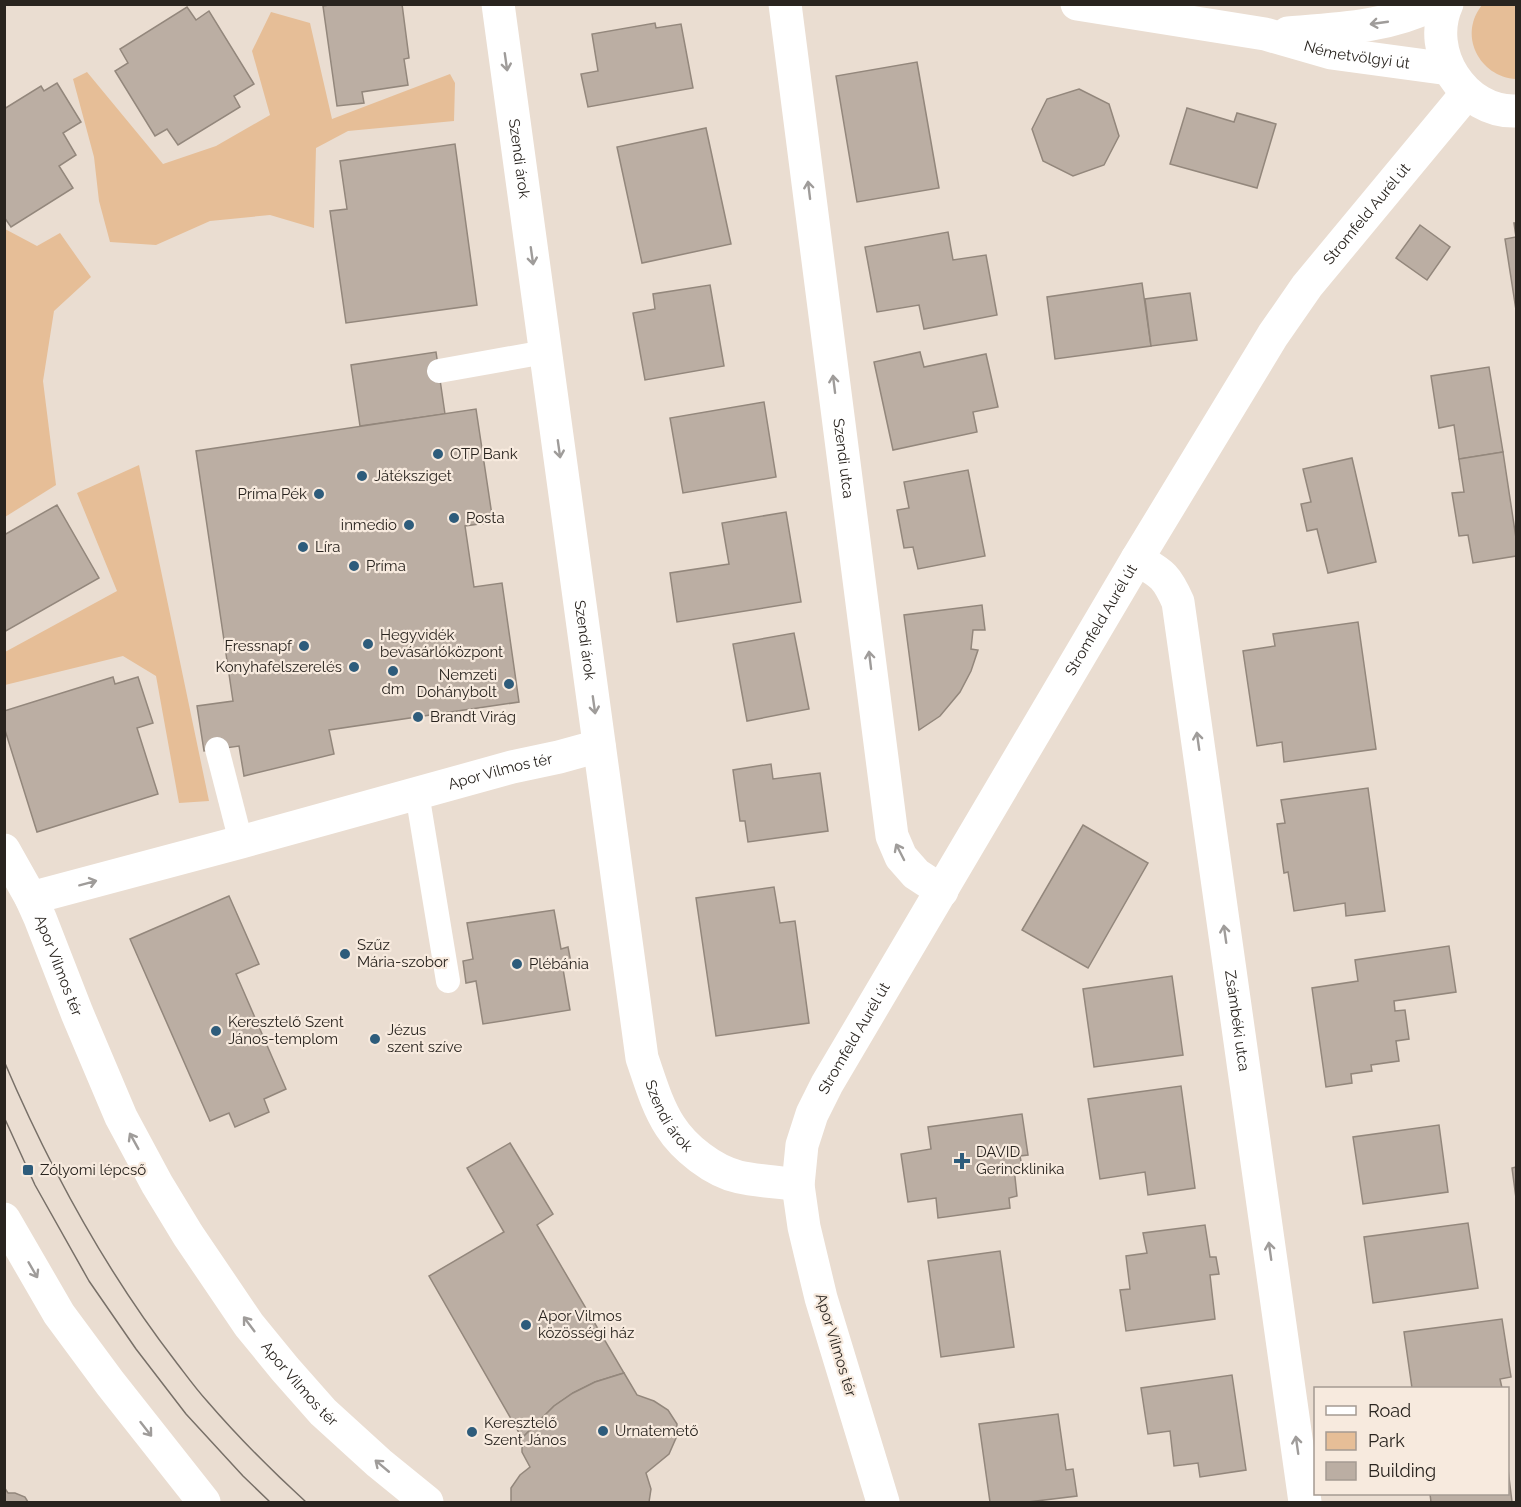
<svg xmlns="http://www.w3.org/2000/svg" width="1521" height="1507" viewBox="0 0 1521 1507" font-family="Raleway,sans-serif">
	<rect width="100%" height="100%" fill="#eaddd1"/>
	<g fill="#e6be97">
		<path d="M 1483,4 L 1516,5 L 1516,79 C 1479,77 1457,34 1483,4 Z"/>
		<path d="M 271,12 L 310,23 L 332,119 L 450,74 L 455,83 L 454,121 L 348,131 L 316,148 L 314,228 L 270,215 L 210,221 L 156,245 L 110,242 L 99,201 L 94,157 L 73,79 L 87,72 L 163,164 L 216,146 L 270,115 L 252,51 Z"/>
		<path d="M 5,229 L 37,246 L 60,233 L 91,277 L 54,311 L 43,381 L 56,485 L 5,517 Z"/>
		<path d="M 139,465 L 209,801 L 179,803 L 156,676 L 123,656 L 5,685 L 5,652 L 117,591 L 77,493 Z"/>
	</g>
	<g fill="#bbaea3" stroke="#93877c" stroke-width="1.5">
		<path d="M 335,4 L 402,4 L 409,58 L 404,59 L 408,85 L 362,92 L 364,103 L 337,106 L 323,6 Z"/>
		<path d="M 187,7 L 196,20 L 209,11 L 254,84 L 234,96 L 240,107 L 178,145 L 167,129 L 155,136 L 115,71 L 128,63 L 120,49 Z"/>
		<path d="M 655,23 L 656,28 L 681,24 L 693,88 L 588,107 L 581,74 L 598,71 L 592,34 Z"/>
		<path d="M 917,62 L 939,188 L 857,202 L 836,76 Z"/>
		<path d="M 57,83 L 81,122 L 63,133 L 76,155 L 59,166 L 73,188 L 11,227 L 4,217 L 4,109 L 41,86 L 44,91 Z"/>
		<path d="M 1079,89 L 1109,104 L 1119,136 L 1104,165 L 1073,176 L 1043,161 L 1032,129 L 1047,99 Z"/>
		<path d="M 1187,108 L 1234,122 L 1237,113 L 1276,124 L 1257,188 L 1170,164 Z"/>
		<path d="M 706,128 L 731,244 L 642,263 L 617,147 Z"/>
		<path d="M 455,144 L 477,305 L 346,323 L 330,211 L 347,209 L 340,161 Z"/>
		<path d="M 1514,223 L 1516,223 L 1516,310 L 1505,239 L 1516,237 Z"/>
		<path d="M 1420,225 L 1450,247 L 1427,280 L 1396,258 Z"/>
		<path d="M 948,232 L 953,260 L 986,255 L 997,315 L 924,329 L 919,305 L 877,312 L 865,247 Z"/>
		<path d="M 1142,283 L 1151,346 L 1055,359 L 1047,297 Z"/>
		<path d="M 710,285 L 724,366 L 645,380 L 633,313 L 655,309 L 653,294 Z"/>
		<path d="M 1190,293 L 1197,340 L 1151,346 L 1145,299 Z"/>
		<path d="M 436,352 L 445,414 L 360,426 L 351,365 Z"/>
		<path d="M 920,352 L 924,367 L 986,354 L 998,407 L 973,412 L 977,432 L 893,450 L 874,362 Z"/>
		<path d="M 1489,367 L 1503,452 L 1459,459 L 1454,425 L 1439,428 L 1431,376 Z"/>
		<path d="M 764,402 L 776,477 L 683,493 L 670,418 Z"/>
		<path d="M 476,409 L 493,522 L 465,526 L 474,587 L 502,583 L 519,702 L 329,730 L 334,754 L 244,776 L 239,746 L 204,751 L 197,706 L 233,701 L 196,451 Z"/>
		<path d="M 1503,452 L 1516,538 L 1516,556 L 1473,563 L 1468,535 L 1459,536 L 1452,493 L 1464,492 L 1459,459 Z"/>
		<path d="M 1352,458 L 1376,562 L 1328,573 L 1317,529 L 1307,531 L 1301,504 L 1311,502 L 1303,469 Z"/>
		<path d="M 968,470 L 985,556 L 918,569 L 913,547 L 904,548 L 897,510 L 909,508 L 904,482 Z"/>
		<path d="M 57,505 L 99,578 L 4,632 L 4,535 Z"/>
		<path d="M 786,512 L 801,602 L 677,622 L 670,573 L 729,564 L 722,523 Z"/>
		<path d="M 982,605 L 985,630 L 973,630 L 971,649 L 978,650 L 971,671 L 960,692 L 940,716 L 919,730 L 904,615 Z"/>
		<path d="M 1358,622 L 1376,749 L 1284,762 L 1282,742 L 1257,746 L 1243,651 L 1275,646 L 1273,634 Z"/>
		<path d="M 794,633 L 809,709 L 747,721 L 733,644 Z"/>
		<path d="M 113,677 L 115,684 L 138,677 L 153,723 L 137,728 L 158,794 L 37,832 L 4,727 L 4,711 Z"/>
		<path d="M 771,764 L 773,779 L 820,773 L 828,831 L 748,842 L 745,821 L 740,821 L 733,770 Z"/>
		<path d="M 1368,788 L 1385,911 L 1346,916 L 1345,903 L 1294,911 L 1288,872 L 1284,873 L 1277,824 L 1285,823 L 1281,800 Z"/>
		<path d="M 1083,825 L 1148,863 L 1088,968 L 1022,930 Z"/>
		<path d="M 774,887 L 780,923 L 795,921 L 809,1023 L 716,1036 L 696,898 Z"/>
		<path d="M 229,896 L 259,964 L 236,974 L 286,1089 L 264,1099 L 269,1112 L 235,1127 L 229,1113 L 210,1121 L 130,939 Z"/>
		<path d="M 554,910 L 561,949 L 568,947 L 572,968 L 563,969 L 570,1010 L 483,1024 L 476,981 L 466,983 L 463,961 L 473,959 L 467,923 Z"/>
		<path d="M 1449,946 L 1456,992 L 1394,1001 L 1395,1011 L 1405,1010 L 1409,1039 L 1396,1041 L 1399,1061 L 1371,1065 L 1372,1071 L 1351,1074 L 1352,1083 L 1326,1087 L 1312,988 L 1358,981 L 1355,960 Z"/>
		<path d="M 1172,976 L 1183,1055 L 1094,1067 L 1083,989 Z"/>
		<path d="M 1181,1086 L 1195,1188 L 1148,1195 L 1145,1172 L 1100,1179 L 1088,1099 Z"/>
		<path d="M 1022,1114 L 1028,1155 L 1020,1156 L 1022,1167 L 1014,1168 L 1017,1196 L 1009,1198 L 1010,1208 L 938,1218 L 936,1198 L 908,1202 L 901,1154 L 931,1149 L 928,1127 Z"/>
		<path d="M 1439,1125 L 1448,1192 L 1363,1204 L 1353,1137 Z"/>
		<path d="M 510,1143 L 553,1214 L 537,1225 L 624,1373 L 595,1382 L 573,1393 L 554,1406 L 522,1438 L 429,1276 L 504,1232 L 467,1168 Z"/>
		<path d="M 1516,1167 L 1516,1198 L 1512,1168 Z"/>
		<path d="M 1468,1223 L 1478,1288 L 1373,1303 L 1364,1237 Z"/>
		<path d="M 1205,1225 L 1210,1257 L 1216,1257 L 1219,1274 L 1210,1275 L 1215,1319 L 1126,1331 L 1120,1290 L 1130,1289 L 1126,1256 L 1147,1253 L 1143,1233 Z"/>
		<path d="M 1000,1251 L 1014,1347 L 941,1357 L 928,1261 Z"/>
		<path d="M 1502,1319 L 1511,1377 L 1500,1379 L 1502,1388 L 1412,1388 L 1404,1332 Z"/>
		<path d="M 624,1373 L 637,1395 L 654,1401 L 668,1410 L 677,1424 L 676,1438 L 669,1454 L 646,1473 L 651,1489 L 649,1502 L 511,1502 L 511,1488 L 520,1475 L 530,1467 L 522,1452 L 522,1438 L 554,1406 L 573,1393 L 595,1382 Z"/>
		<path d="M 1232,1375 L 1246,1470 L 1200,1477 L 1198,1463 L 1174,1466 L 1170,1431 L 1148,1434 L 1141,1388 Z"/>
		<path d="M 1058,1414 L 1066,1470 L 1073,1469 L 1077,1496 L 1028,1502 L 990,1502 L 979,1424 Z"/>
		<path d="M 1508,1469 L 1512,1502 L 1431,1502 L 1430,1494 L 1508,1494 Z"/>
		<path d="M 4,1487 L 8,1493 L 15,1493 L 25,1497 L 28,1502 L 4,1502 Z"/>
	</g>
	<g fill="none" stroke-linecap="round" stroke-linejoin="round">
		<g stroke="#fff" stroke-width="24">
			<path d="M 439,371 L 545,352"/>
			<path d="M 217,749 L 241,842"/>
			<path d="M 417,793 L 448,981"/>
		</g>
		<g stroke="#fff" stroke-width="33">
			<path id="s1" d="M 1137,559 C 1162,574 1166,575 1178,602 L 1305,1502"/>
			<path id="s2" d="M 4,850 L 31,898 L 40,918 L 77,1013 L 121,1117 L 157,1184 L 188,1235 L 249,1325 L 285,1369 L 323,1412 L 379,1463 L 427,1502"/>
			<path id="s3" d="M 31,898 L 241,842 L 512,767 L 559,757 L 599,746"/>
			<path d="M 4,1219 L 59,1314 L 110,1383 L 204,1502"/>
		</g>
		<g stroke="#fff" stroke-width="33">
			<path id="s4" d="M 498,4 L 642,1058 C 650,1081 657,1106 670,1126 C 684,1148 713,1171 739,1177 C 756,1181 780,1182 798,1185"/>
			<path id="s5" d="M 785,4 L 892,836 L 901,857 L 916,874 L 942,891"/>
			<path id="s6" d="M 1077,4 L 1265,34 L 1331,53 L 1449,69"/>
			<path d="M 1447,4 C 1425,52 1464,113 1516,111"/>
			<path d="M 1288,33 C 1338,29 1389,27 1434,4"/>
			<path id="s7" d="M 883,1502 L 821,1298 L 804,1227 L 798,1185 L 802,1145 L 812,1114 L 827,1084 L 1137,559 L 1273,335 L 1307,286 L 1467,93"/>
		</g>
		<g stroke="#787068" stroke-width="1.5">
			<path d="M 4,1061 C 50,1169 105,1270 176,1362 C 186,1375 196,1389 207,1401 C 238,1437 271,1470 306,1502"/>
			<path d="M 4,1117 L 35,1185 L 89,1281 L 136,1349 L 186,1414 L 243,1476 L 270,1502"/>
		</g>
	</g>
	<defs><path id="oneway-shaft" d="M-6 0H5M1.5-3L5.5 0L1.5 3" fill="none" stroke-width="1.6" stroke-linecap="round" stroke-linejoin="round" transform="scale(1.5)"/></defs>
	<g stroke="#9f9c9a">
		<use href="#oneway-shaft" transform="translate(1379 23) rotate(172)"/>
		<use href="#oneway-shaft" transform="translate(506 62) rotate(82)"/>
		<use href="#oneway-shaft" transform="translate(809 190) rotate(-97)"/>
		<use href="#oneway-shaft" transform="translate(532 256) rotate(82)"/>
		<use href="#oneway-shaft" transform="translate(834 384) rotate(-97)"/>
		<use href="#oneway-shaft" transform="translate(559 449) rotate(82)"/>
		<use href="#oneway-shaft" transform="translate(870 660) rotate(-97)"/>
		<use href="#oneway-shaft" transform="translate(594 705) rotate(82)"/>
		<use href="#oneway-shaft" transform="translate(1198 741) rotate(-98)"/>
		<use href="#oneway-shaft" transform="translate(900 852) rotate(-117)"/>
		<use href="#oneway-shaft" transform="translate(88 883) rotate(-15)"/>
		<use href="#oneway-shaft" transform="translate(1225 934) rotate(-98)"/>
		<use href="#oneway-shaft" transform="translate(134 1141) rotate(-119)"/>
		<use href="#oneway-shaft" transform="translate(1270 1251) rotate(-98)"/>
		<use href="#oneway-shaft" transform="translate(33 1270) rotate(60)"/>
		<use href="#oneway-shaft" transform="translate(249 1324) rotate(-127)"/>
		<use href="#oneway-shaft" transform="translate(146 1429) rotate(52)"/>
		<use href="#oneway-shaft" transform="translate(1297 1445) rotate(-98)"/>
		<use href="#oneway-shaft" transform="translate(382 1466) rotate(-140)"/>
	</g>
	<g fill="#2e5c7b" stroke="#f7eade" stroke-width="2">
		<circle cx="438" cy="454" r="6"/>
		<circle cx="362" cy="476" r="6"/>
		<circle cx="319" cy="494" r="6"/>
		<circle cx="454" cy="518" r="6"/>
		<circle cx="409" cy="525" r="6"/>
		<circle cx="303" cy="547" r="6"/>
		<circle cx="354" cy="566" r="6"/>
		<circle cx="368" cy="644" r="6"/>
		<circle cx="304" cy="646" r="6"/>
		<circle cx="354" cy="667" r="6"/>
		<circle cx="393" cy="671" r="6"/>
		<circle cx="509" cy="684" r="6"/>
		<circle cx="418" cy="717" r="6"/>
		<circle cx="345" cy="954" r="6"/>
		<circle cx="517" cy="964" r="6"/>
		<circle cx="216" cy="1031" r="6"/>
		<circle cx="375" cy="1039" r="6"/>
		<path d="M959 1152h6v6h6v6h-6v6h-6v-6h-6v-6h6z"/>
		<rect x="22" y="1164" width="12" height="12" rx="3"/>
		<circle cx="526" cy="1325" r="6"/>
		<circle cx="603" cy="1431" r="6"/>
		<circle cx="472" cy="1432" r="6"/>
	</g>
	<g text-anchor="middle" dominant-baseline="central" stroke-width="4.5" stroke-linejoin="round" paint-order="stroke">
		<g font-size="15" fill="#29241f" stroke="#f7eade">
			<text stroke="none"><textPath href="#s6" startOffset="285">Németvölgyi út</textPath></text>
			<text stroke="none"><textPath href="#s4" startOffset="156">Szendi árok</textPath></text>
			<text stroke="none"><textPath href="#s7" startOffset="1460">Stromfeld Aurél út</textPath></text>
			<text stroke="none"><textPath href="#s5" startOffset="458">Szendi utca</textPath></text>
			<text stroke="none"><textPath href="#s7" startOffset="974">Stromfeld Aurél út</textPath></text>
			<text stroke="none"><textPath href="#s4" startOffset="642">Szendi árok</textPath></text>
			<text stroke="none"><textPath href="#s3" startOffset="486">Apor Vilmos tér</textPath></text>
			<text stroke="none"><textPath href="#s2" startOffset="128">Apor Vilmos tér</textPath></text>
			<text stroke="none"><textPath href="#s1" startOffset="484">Zsámbéki utca</textPath></text>
			<text stroke="none"><textPath href="#s7" startOffset="488">Stromfeld Aurél út</textPath></text>
			<text stroke="none"><textPath href="#s4" startOffset="1128">Szendi árok</textPath></text>
			<text transform="translate(836 1345) rotate(73)">Apor Vilmos tér</text>
			<text stroke="none"><textPath href="#s2" startOffset="614">Apor Vilmos tér</textPath></text>
		</g>
		<g font-size="15" fill="#29241f" stroke="#f7eade" text-anchor="start">
			<text x="450" y="454">OTP Bank</text>
			<text x="374" y="476">Játéksziget</text>
			<text x="307" y="494" text-anchor="end">Príma Pék</text>
			<text x="466" y="518">Posta</text>
			<text x="397" y="525" text-anchor="end">inmedio</text>
			<text x="315" y="547">Líra</text>
			<text x="366" y="566">Príma</text>
			<text x="380" y="635">Hegyvidék<tspan x="380" dy="17">bevásárlóközpont</tspan></text>
			<text x="292" y="646" text-anchor="end">Fressnapf</text>
			<text x="342" y="667" text-anchor="end">Konyhafelszerelés</text>
			<text x="497" y="675" text-anchor="end">Nemzeti<tspan x="497" dy="17">Dohánybolt</tspan></text>
			<text x="393" y="689" text-anchor="middle">dm</text>
			<text x="430" y="717">Brandt Virág</text>
			<text x="357" y="945">Szűz<tspan x="357" dy="17">Mária-szobor</tspan></text>
			<text x="529" y="964">Plébánia</text>
			<text x="228" y="1022">Keresztelő Szent<tspan x="228" dy="17">János-templom</tspan></text>
			<text x="387" y="1030">Jézus<tspan x="387" dy="17">szent szíve</tspan></text>
			<text x="976" y="1152">DAVID<tspan x="976" dy="17">Gerincklinika</tspan></text>
			<text x="40" y="1170">Zólyomi lépcső</text>
			<text x="538" y="1316">Apor Vilmos<tspan x="538" dy="17">közösségi ház</tspan></text>
			<text x="484" y="1423">Keresztelő<tspan x="484" dy="17">Szent János</tspan></text>
			<text x="615" y="1431">Urnatemető</text>
		</g>
	</g>
	<rect width="1521" height="1507" fill="none" stroke="#29241f" stroke-width="12"/>
	<rect x="1314" y="1387" width="195" height="108" fill="#f7eade" stroke="#a59b92" stroke-width="1.5"/>
	<rect x="1326" y="1406" width="30" height="9" fill="#ffffff" stroke="#a59b92" stroke-width="1.5"/>
	<text x="1368" y="1417" font-size="18" fill="#29241f">Road</text>
	<rect x="1326" y="1432" width="30" height="18" fill="#e6be97" stroke="#a59b92" stroke-width="1.5"/>
	<text x="1368" y="1447" font-size="18" fill="#29241f">Park</text>
	<rect x="1326" y="1462" width="30" height="18" fill="#bbaea3" stroke="#a59b92" stroke-width="1.5"/>
	<text x="1368" y="1477" font-size="18" fill="#29241f">Building</text>
</svg>
